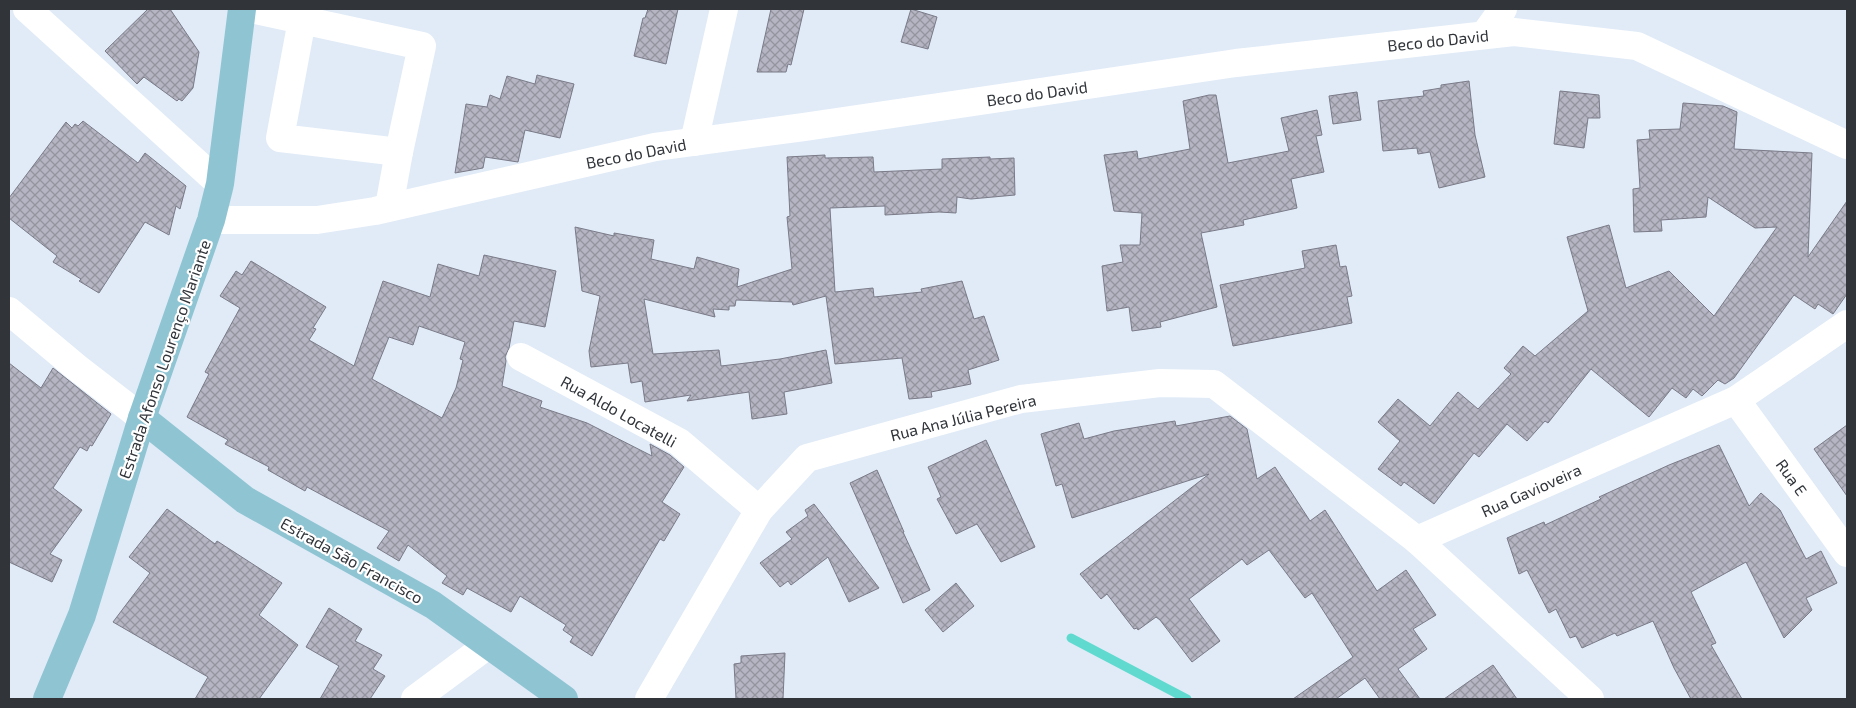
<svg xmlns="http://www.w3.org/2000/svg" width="1856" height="708" viewBox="0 0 1856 708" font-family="'Exo 2',sans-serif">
	<defs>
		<pattern id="building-cross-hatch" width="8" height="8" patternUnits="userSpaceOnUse" patternTransform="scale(1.25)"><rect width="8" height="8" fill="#b5b5c3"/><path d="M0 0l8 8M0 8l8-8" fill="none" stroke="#94949f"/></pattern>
	</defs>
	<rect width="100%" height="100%" fill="#e0ebf7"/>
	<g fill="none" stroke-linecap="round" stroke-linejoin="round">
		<path stroke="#60dacf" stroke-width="9" d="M 1071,638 L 1187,699"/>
	</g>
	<g fill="url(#building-cross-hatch)" stroke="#7a7a88" fill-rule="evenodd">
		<path d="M 148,9 L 170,9 L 199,52 L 193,88 L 182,101 L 179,99 L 177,101 L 144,77 L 137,84 L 105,51 Z"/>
		<path d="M 648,9 L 678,9 L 666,64 L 634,56 L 643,18 L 645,18 Z"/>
		<path d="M 771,9 L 804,9 L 791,65 L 788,64 L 786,72 L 757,72 Z"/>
		<path d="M 911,9 L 937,17 L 928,49 L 901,42 Z"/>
		<path d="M 537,75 L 574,84 L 560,138 L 525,130 L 518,162 L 485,157 L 483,168 L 455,173 L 466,104 L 487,107 L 490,95 L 500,99 L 507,76 L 535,84 Z"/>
		<path d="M 1469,81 L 1475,135 L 1485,177 L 1439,188 L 1430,152 L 1418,154 L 1417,148 L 1383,151 L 1378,101 L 1424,96 L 1423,91 L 1441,88 L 1441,85 Z"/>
		<path d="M 1560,91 L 1599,95 L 1600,118 L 1588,118 L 1584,148 L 1554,144 Z"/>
		<path d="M 1357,92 L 1361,120 L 1333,124 L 1329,96 Z"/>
		<path d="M 1209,95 L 1216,95 L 1228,163 L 1289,151 L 1281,118 L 1317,110 L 1322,135 L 1316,136 L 1324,172 L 1291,179 L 1297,208 L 1243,220 L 1244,225 L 1201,233 L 1217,307 L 1160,322 L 1161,327 L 1132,331 L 1129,307 L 1107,311 L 1102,266 L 1123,262 L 1120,245 L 1140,245 L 1142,213 L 1114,211 L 1104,155 L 1137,151 L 1138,159 L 1190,149 L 1183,101 Z"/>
		<path d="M 1683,103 L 1723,106 L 1737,112 L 1734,149 L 1812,153 L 1808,257 L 1847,201 L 1847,294 L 1833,314 L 1818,304 L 1815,309 L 1794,295 L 1734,378 L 1725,384 L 1718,380 L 1702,396 L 1693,389 L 1686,398 L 1672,388 L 1649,417 L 1591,369 L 1548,423 L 1545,421 L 1527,441 L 1507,424 L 1479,457 L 1474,453 L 1434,504 L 1404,482 L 1401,486 L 1378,469 L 1400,441 L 1378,422 L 1398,399 L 1430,426 L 1458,392 L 1478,409 L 1511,374 L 1504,368 L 1523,346 L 1535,356 L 1588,311 L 1567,237 L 1609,225 L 1626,288 L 1669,271 L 1714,316 L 1777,227 L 1755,228 L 1708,197 L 1706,217 L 1661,220 L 1662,231 L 1634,232 L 1633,189 L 1640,188 L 1637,140 L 1650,139 L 1649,130 L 1680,129 Z"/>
		<path d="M 83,121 L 138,163 L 145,153 L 186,186 L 180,209 L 176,206 L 169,235 L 145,222 L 99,293 L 79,281 L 81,279 L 53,262 L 57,256 L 9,218 L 9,198 L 66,122 L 72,128 L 75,124 L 78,126 Z"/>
		<path d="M 825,155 L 825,158 L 873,157 L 874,172 L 942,169 L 942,159 L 990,157 L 990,159 L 1014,158 L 1015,195 L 971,199 L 957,197 L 956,213 L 939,212 L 885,215 L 885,206 L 830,208 L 835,292 L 873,288 L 874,297 L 922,292 L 921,289 L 962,281 L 974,319 L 984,316 L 999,360 L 968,370 L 971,384 L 931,392 L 932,397 L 909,399 L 902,358 L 835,364 L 826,296 L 793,305 L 792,302 L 736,300 L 735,306 L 729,306 L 729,310 L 713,309 L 715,317 L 644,299 L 653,354 L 719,350 L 721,366 L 780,359 L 826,350 L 832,383 L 784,392 L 787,414 L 752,419 L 749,392 L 687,401 L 691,395 L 645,402 L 642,381 L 631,383 L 628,363 L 591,367 L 589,351 L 600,296 L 582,291 L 575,227 L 614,236 L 614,233 L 654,240 L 651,259 L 694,269 L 697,257 L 739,269 L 737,287 L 792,269 L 787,217 L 790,216 L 787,157 Z"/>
		<path d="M 1336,245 L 1340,267 L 1346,266 L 1352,296 L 1347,297 L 1352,323 L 1233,346 L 1220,285 L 1305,268 L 1302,251 Z"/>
		<path d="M 484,255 L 556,271 L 545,327 L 514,321 L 509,348 L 505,357 L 506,361 L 502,386 L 542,401 L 540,407 L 587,423 L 652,456 L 650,444 L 670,455 L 684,467 L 662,502 L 680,514 L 664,541 L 660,539 L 592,656 L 570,642 L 573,637 L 563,630 L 566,625 L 520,596 L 511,612 L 467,588 L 463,595 L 442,583 L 447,576 L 408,545 L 399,561 L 377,548 L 389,531 L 307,487 L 305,491 L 268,470 L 269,467 L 225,444 L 228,440 L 187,417 L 209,374 L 205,372 L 240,308 L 220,296 L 236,271 L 242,275 L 251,261 L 326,307 L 313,328 L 316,329 L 309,340 L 354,366 L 383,281 L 430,297 L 438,264 L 479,276 ZM 419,326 L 465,342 L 460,359 L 463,360 L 456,388 L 442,418 L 372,379 L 389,337 L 413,345 Z"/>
		<path d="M 9,363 L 41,388 L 53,368 L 111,414 L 92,446 L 90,445 L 87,451 L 80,447 L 53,488 L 82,510 L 50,554 L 62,560 L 52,582 L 9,562 Z"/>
		<path d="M 1230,416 L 1247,429 L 1257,479 L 1275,467 L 1310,521 L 1325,510 L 1377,591 L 1406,570 L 1436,615 L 1413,629 L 1427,649 L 1398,669 L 1420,699 L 1380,699 L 1365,678 L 1336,699 L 1293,699 L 1353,657 L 1312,593 L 1305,598 L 1269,550 L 1247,565 L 1242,559 L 1189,599 L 1220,641 L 1192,662 L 1160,620 L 1156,617 L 1138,630 L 1137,628 L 1134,629 L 1107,594 L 1101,599 L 1080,574 L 1209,474 L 1072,518 L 1062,484 L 1056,486 L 1041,434 L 1079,423 L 1084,439 L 1114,431 L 1175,421 L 1176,426 Z"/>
		<path d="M 1847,425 L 1847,496 L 1814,449 Z"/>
		<path d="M 986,440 L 1035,547 L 1001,562 L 977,524 L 956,534 L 937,499 L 941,497 L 928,467 Z"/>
		<path d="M 1719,445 L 1749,506 L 1761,493 L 1780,510 L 1806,559 L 1821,551 L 1837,583 L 1806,598 L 1812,610 L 1784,638 L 1746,562 L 1691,592 L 1716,643 L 1711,645 L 1742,699 L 1691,699 L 1674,668 L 1653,621 L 1617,636 L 1615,633 L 1582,648 L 1576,636 L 1570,638 L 1556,609 L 1549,613 L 1527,570 L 1519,574 L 1507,538 L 1544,522 L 1545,525 L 1601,499 L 1599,497 L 1669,465 Z"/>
		<path d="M 877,470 L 904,532 L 903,532 L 930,590 L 903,603 L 850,483 Z"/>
		<path d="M 814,504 L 879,588 L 849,602 L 828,557 L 791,585 L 788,581 L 780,587 L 760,563 L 792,539 L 786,532 L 808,516 L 805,510 Z"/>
		<path d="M 167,509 L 215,544 L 217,541 L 282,583 L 259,615 L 298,645 L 259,699 L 195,699 L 208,677 L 113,622 L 150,573 L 129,557 Z"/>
		<path d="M 956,583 L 974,606 L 943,632 L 925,610 Z"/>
		<path d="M 329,608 L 362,629 L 355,641 L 382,655 L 373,669 L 385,676 L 370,699 L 320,699 L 339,666 L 306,647 Z"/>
		<path d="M 785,653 L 783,699 L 736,699 L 734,664 L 741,663 L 741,656 Z"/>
		<path d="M 1493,665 L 1517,699 L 1444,699 L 1471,680 Z"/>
	</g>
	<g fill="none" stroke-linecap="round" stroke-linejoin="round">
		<g stroke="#fff" stroke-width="28">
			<path d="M 27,9 L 220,184"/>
			<path d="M 251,9 L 302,20"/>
			<path d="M 302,20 L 422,46 L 399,152 L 280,138 Z"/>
			<path d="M 1485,34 L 1503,9"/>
			<path d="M 694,142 L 724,9"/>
			<path d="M 389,207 L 399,152"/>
			<path d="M 211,220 L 317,220 L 375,211 L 655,147 L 804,127 L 1236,63 L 1514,32 L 1637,46 L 1847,145"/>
			<path d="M 9,311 L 76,367 L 142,418"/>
			<path d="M 521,357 L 679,442 L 759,510"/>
			<path d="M 1736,400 L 1847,553"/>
			<path d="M 1417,540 L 1736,400 L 1847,324"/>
			<path d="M 415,699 L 488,645"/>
			<path d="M 649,699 L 759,510 L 807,458 L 1021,399 L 1160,383 L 1214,384 L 1417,540 L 1590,699"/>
		</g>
		<g stroke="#8fc4d3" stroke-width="28">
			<path d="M 142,418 L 245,500 L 433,605 L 564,699"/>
			<path d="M 47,699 L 82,615 L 142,418 L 211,220 L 220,184 L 242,9"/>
		</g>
	</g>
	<g text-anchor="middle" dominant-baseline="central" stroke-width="4.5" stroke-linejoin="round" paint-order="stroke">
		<g font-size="16" fill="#31353a" stroke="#fff">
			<text transform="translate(1438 40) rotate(-6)">Beco do David</text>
			<text transform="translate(1037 93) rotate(-8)">Beco do David</text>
			<text transform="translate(636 153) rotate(-11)">Beco do David</text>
			<text transform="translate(164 359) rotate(-71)">Estrada Afonso Lourenço Mariante</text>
			<text transform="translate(619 411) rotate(29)">Rua Aldo Locatelli</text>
			<text transform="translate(963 417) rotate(-14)">Rua Ana Júlia Pereira</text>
			<text transform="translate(1792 477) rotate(54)">Rua E</text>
			<text transform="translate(1531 490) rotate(-24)">Rua Gavioveira</text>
			<text transform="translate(352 560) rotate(29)">Estrada São Francisco</text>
		</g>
	</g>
	<rect width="1856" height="708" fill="none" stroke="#31353a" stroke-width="20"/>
</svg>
